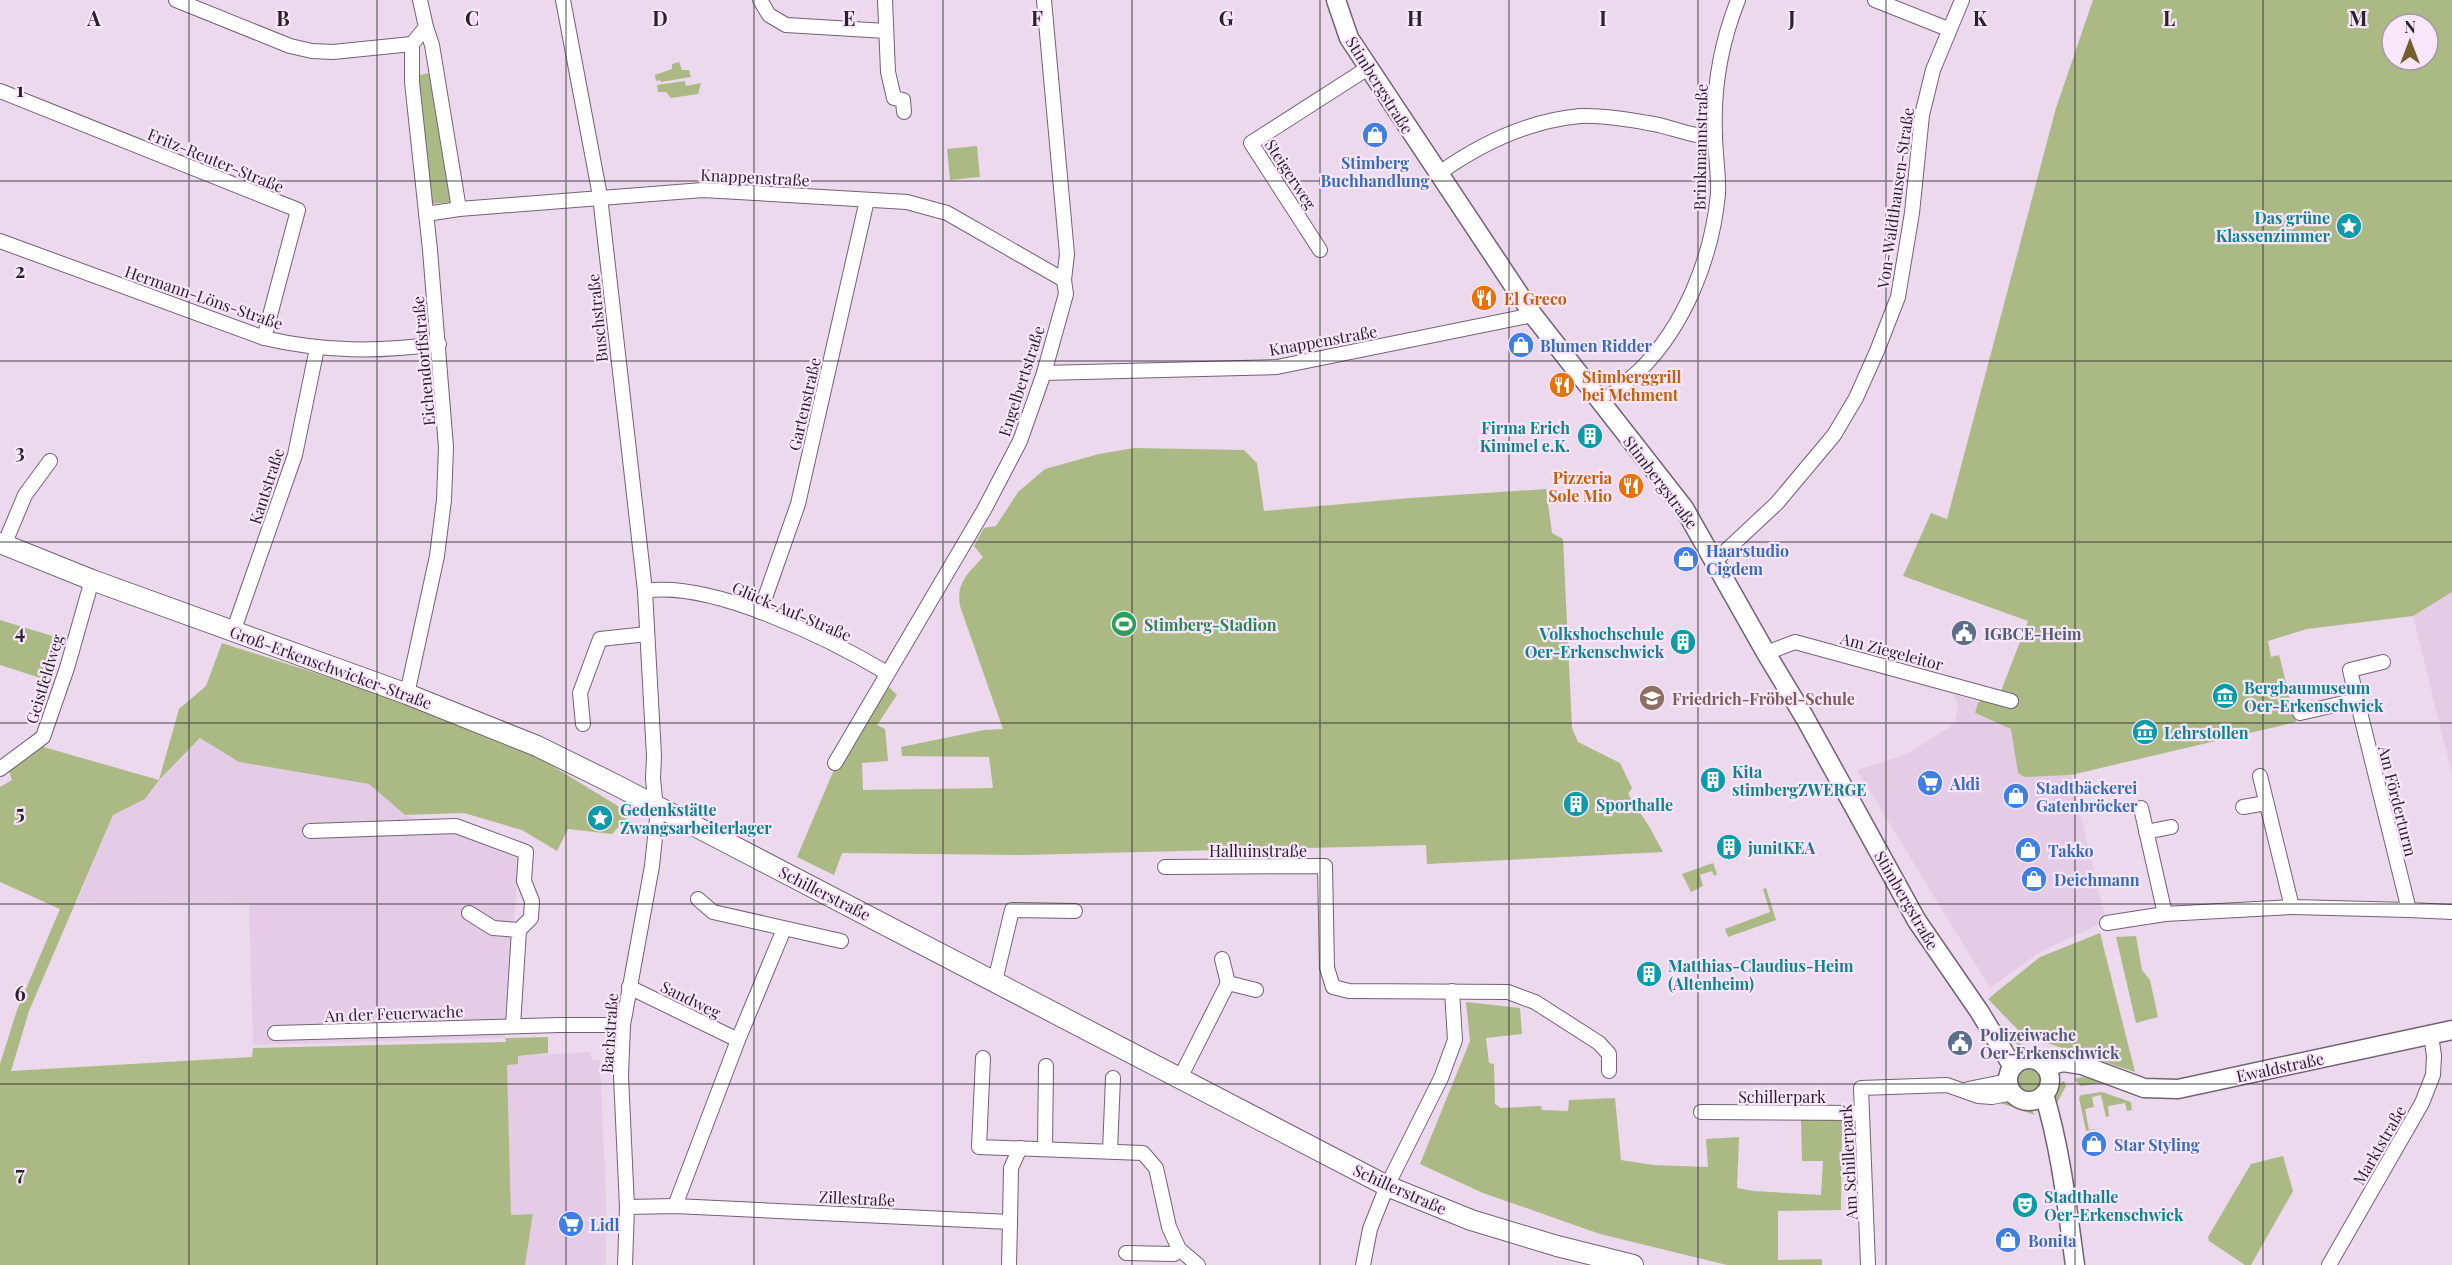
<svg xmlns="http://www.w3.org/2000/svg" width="2452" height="1265" viewBox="0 0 2452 1265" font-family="'Playfair Display',serif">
	<rect width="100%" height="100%" fill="#ecd9ed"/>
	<g fill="#e4cce6">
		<path d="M 2452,592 L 2452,774 L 2413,616 Z"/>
		<path d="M 1953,694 L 1978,702 L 1975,714 L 2012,729 L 2025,777 L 2071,775 L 2106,921 L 2040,952 L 1990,988 L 1857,770 L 1905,755 L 1950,727 L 1955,721 L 1958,705 Z"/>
		<path d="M 201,738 L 239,762 L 369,784 L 405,815 L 519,854 L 505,1038 L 253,1045 L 249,903 L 77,902 L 113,815 L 145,799 L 159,780 Z"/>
		<path d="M 590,1052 L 592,1060 L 600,1060 L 606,1200 L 606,1265 L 525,1265 L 533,1215 L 511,1215 L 507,1065 L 518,1064 L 518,1056 Z"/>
	</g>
	<g fill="#abba85" fill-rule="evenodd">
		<path d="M 2093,0 L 2452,0 L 2452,592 L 2413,616 L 2307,629 L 2268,641 L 2271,657 L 2279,655 L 2296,722 L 2071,775 L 2025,777 L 2018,773 L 2011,729 L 1975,713 L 1978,702 L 1980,702 L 1981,698 L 2010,707 L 2012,694 L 2001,691 L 2028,621 L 1903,576 L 1931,513 L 1947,519 L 2056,108 ZM 2392,24 L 2428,24 L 2428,60 L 2392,60 Z"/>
		<path d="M 679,62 L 682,70 L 689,70 L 691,77 L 661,82 L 660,80 L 656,81 L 655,75 L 672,69 L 672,64 Z"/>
		<path d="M 432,72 L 452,202 L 430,204 L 417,76 Z"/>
		<path d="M 685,81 L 686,86 L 701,83 L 698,94 L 671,98 L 666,92 L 658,92 L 657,85 Z"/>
		<path d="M 977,146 L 980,177 L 950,180 L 947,149 Z"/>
		<path d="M 1134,448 L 1244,450 L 1257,463 L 1264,511 L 1410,498 L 1546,489 L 1552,533 L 1563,539 L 1572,728 L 1578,742 L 1620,763 L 1632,788 L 1628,794 L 1650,828 L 1663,852 L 1427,864 L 1426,845 L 1024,855 L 842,853 L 834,875 L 797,857 L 836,765 L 848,741 L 889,687 L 897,695 L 877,725 L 885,729 L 888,761 L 862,763 L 863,790 L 993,788 L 989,757 L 902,756 L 901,747 L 984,730 L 1003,729 L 960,606 C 956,582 968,574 983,557 L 974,546 L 984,528 L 996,526 L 1018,492 L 1045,469 L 1099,454 Z"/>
		<path d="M 0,620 L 62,639 L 50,681 L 0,665 Z"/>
		<path d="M 222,643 L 415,705 L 541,759 L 631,814 L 612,834 L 568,829 L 557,851 L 522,830 L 464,813 L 405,815 L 369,784 L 239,762 L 200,738 L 159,780 L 145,799 L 113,815 L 29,1011 L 11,1071 L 252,1057 L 253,1048 L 506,1042 L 505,1038 L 548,1037 L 548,1053 L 518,1056 L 518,1064 L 507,1065 L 511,1215 L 533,1214 L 525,1265 L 0,1265 L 0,1064 L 17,1010 L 60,909 L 0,882 L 0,787 L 12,780 L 9,771 L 40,746 L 159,780 L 179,709 L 206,686 Z"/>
		<path d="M 1713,863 L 1717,874 L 1714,876 L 1712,871 L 1700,875 L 1703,886 L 1691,892 L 1682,874 Z"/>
		<path d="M 1766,888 L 1776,920 L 1728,937 L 1725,929 L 1770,912 L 1763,889 Z"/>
		<path d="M 2100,933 L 2135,1072 L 2023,1035 L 1988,999 L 2040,957 Z"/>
		<path d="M 2136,936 L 2142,970 L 2150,980 L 2158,1017 L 2136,1023 L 2116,937 Z"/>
		<path d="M 1466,1002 L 1520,1008 L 1522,1034 L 1486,1038 L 1489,1063 L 1494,1064 L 1495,1104 L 1501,1108 L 1541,1106 L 1542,1110 L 1568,1111 L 1569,1100 L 1615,1098 L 1621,1160 L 1653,1165 L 1708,1167 L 1706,1139 L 1739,1137 L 1737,1188 L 1753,1191 L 1821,1195 L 1823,1161 L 1802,1161 L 1801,1119 L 1842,1119 L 1841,1210 L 1778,1211 L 1778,1260 L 1822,1259 L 1822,1265 L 1727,1265 L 1600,1234 L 1483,1193 L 1420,1164 L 1470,1041 Z"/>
		<path d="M 2018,1042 L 2029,1049 L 2055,1056 C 2041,1060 2026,1055 2016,1044 Z"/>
		<circle cx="2029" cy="1080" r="11"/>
		<path d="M 2083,1077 L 2097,1079 L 2130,1094 L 2103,1083 L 2081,1086 L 2074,1079 Z"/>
		<path d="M 2064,1081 L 2066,1086 L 2055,1107 L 2051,1093 L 2055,1086 Z"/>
		<path d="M 2102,1092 L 2131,1102 L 2132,1110 L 2127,1111 L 2125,1103 L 2108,1106 L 2109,1116 L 2106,1117 L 2101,1095 L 2092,1097 L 2094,1107 L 2085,1109 L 2089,1130 L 2103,1128 L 2086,1131 L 2079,1098 L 2081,1095 Z"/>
		<path d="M 2010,1100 L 2029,1107 L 2035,1115 L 1998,1102 Z"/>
		<path d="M 2283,1156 L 2293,1191 L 2251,1265 L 2245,1265 L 2209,1241 L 2208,1237 L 2251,1164 Z"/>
	</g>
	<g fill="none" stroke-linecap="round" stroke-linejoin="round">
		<g stroke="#726274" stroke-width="16">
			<g id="minor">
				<path d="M 176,0 L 290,46 L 312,51 L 333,52 L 412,44"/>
				<path d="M 563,0 L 600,196 L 645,591 L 654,756 L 653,779 L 657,818 L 652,866 L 623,1025 L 621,1076 L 627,1207 L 625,1265"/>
				<path d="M 760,0 L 769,15 L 786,25 L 886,31"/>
				<path d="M 885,0 L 888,72 L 894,98 L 903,100 L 904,112"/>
				<path d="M 1875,0 L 1948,29"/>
				<path d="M 426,27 L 432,45 L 459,209"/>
				<path d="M 0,91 L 298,210 L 264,338"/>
				<path d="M 1438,174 C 1480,144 1527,121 1580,116 C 1602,115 1626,119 1648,123 C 1671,126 1692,138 1715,136"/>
				<path d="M 426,214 L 459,209 L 703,190 L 907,202 L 947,213 L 1064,280"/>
				<path d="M 0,241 L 264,338 C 324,352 378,352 439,344"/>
				<path d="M 1320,250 L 1251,143 L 1368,68"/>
				<path d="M 1044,373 L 1277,367 L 1533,315"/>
				<path d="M 1601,403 C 1614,393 1627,382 1639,371 C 1685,326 1712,257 1718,194 C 1719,174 1715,154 1715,134 C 1713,88 1721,43 1738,0"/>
				<path d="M 4,545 L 25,495 L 50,461"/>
				<path d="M 1715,561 L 1777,503 L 1834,435 L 1856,398 L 1877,351 L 1898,297 L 1912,213 L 1922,115 L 1933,70 L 1962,0"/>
				<path d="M 645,591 C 711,580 830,639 887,673"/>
				<path d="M 760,612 L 798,504 L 867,200"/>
				<path d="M 233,632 L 295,455 L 317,348"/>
				<path d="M 1766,653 L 1795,642 L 2011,701"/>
				<path d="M 407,694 L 437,556 L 444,500 L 446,447 L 430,250 L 412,82 L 412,44 L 426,27 L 420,0"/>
				<path d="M 2357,700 L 2350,670 L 2383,662"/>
				<path d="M 2300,713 L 2357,700 L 2409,910 L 2452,912"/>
				<path d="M 583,724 L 580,693 L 600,639 L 647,634"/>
				<path d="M 835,763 L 984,510 L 1020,441 L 1044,373 L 1066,294 L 1064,280 L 1067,254 L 1044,0"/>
				<path d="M 0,769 L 43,737 L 67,668 L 92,580"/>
				<path d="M 2260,776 L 2292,907 L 2409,910"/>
				<path d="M 2243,807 L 2266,803"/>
				<path d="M 2141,808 L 2165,914"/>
				<path d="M 310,831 L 456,826 L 526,852 L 524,881 L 532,901 L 531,918 L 519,930"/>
				<path d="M 2146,832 L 2171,827"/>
				<path d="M 1165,867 L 1325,866 L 1327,968 L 1333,987 L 1349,991 L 1508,992 L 1535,1002 L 1599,1043 L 1609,1054 L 1609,1071"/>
				<path d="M 698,899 L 713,912 L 841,941"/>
				<path d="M 469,913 L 493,928 L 519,930 L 513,1026"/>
				<path d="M 2107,923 L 2165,914 L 2292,907"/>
				<path d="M 1222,959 L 1228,983"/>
				<path d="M 995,981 L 1012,910 L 1075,911"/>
				<path d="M 629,987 L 738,1040"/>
				<path d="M 275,1033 L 560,1025 L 623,1025"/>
				<path d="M 983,1058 L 979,1147 L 1143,1153 L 1156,1168 L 1169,1227 L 1179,1249 L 1198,1265"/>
				<path d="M 1180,1078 L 1228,983 L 1256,990"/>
				<path d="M 1968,1089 L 2008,1081"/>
				<path d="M 1701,1112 L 1862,1113"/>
				<path d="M 1045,1148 L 1046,1066"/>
				<path d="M 1110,1151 L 1113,1078"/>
				<path d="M 675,1206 L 738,1040 L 784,929"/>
				<path d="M 627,1207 L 675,1206 L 1010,1222 L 1011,1168 L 1020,1148"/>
				<path d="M 1126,1253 L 1174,1254 L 1179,1249"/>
				<path d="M 1009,1265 L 1010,1222"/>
				<path d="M 1363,1265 L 1370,1229 L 1387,1186 L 1441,1078 L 1455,1040 L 1452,991"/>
				<path d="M 1868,1265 L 1861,1088 L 1947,1085 L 1978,1096 L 1992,1097 L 2013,1093"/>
				<path d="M 2329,1265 L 2422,1103 L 2433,1075 L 2434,1056 L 2431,1035"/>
			</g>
		</g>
		<g stroke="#726274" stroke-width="21">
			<g id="tertiary">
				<path d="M 1336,0 L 1349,38 L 1533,315 L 1684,508 L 1766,653 L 1805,718 L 1917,921 L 1979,1011 L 2013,1067"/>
				<circle cx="2029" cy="1080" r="21"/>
				<path d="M 2045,1067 L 2063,1062 L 2082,1065 L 2144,1088 L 2178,1089 L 2452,1030"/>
				<path d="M 2044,1094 C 2061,1150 2067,1207 2075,1265"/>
			</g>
		</g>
		<g stroke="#726274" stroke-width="22">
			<path id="secondary" d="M 0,543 L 92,580 L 407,694 L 537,746 L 616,785 L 1387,1186 L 1471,1220 L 1557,1246 L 1633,1265"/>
		</g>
		<use href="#minor" stroke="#fff" stroke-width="14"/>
		<use href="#tertiary" stroke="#fff" stroke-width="18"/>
		<use href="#secondary" stroke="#fff" stroke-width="20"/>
	</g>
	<path fill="none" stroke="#2a232b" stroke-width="1.5" stroke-opacity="0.55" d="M 189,0 L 189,1265M 377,0 L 377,1265M 566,0 L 566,1265M 754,0 L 754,1265M 943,0 L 943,1265M 1132,0 L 1132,1265M 1320,0 L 1320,1265M 1509,0 L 1509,1265M 1698,0 L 1698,1265M 1886,0 L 1886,1265M 2075,0 L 2075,1265M 2263,0 L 2263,1265M 0,181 L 2452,181M 0,361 L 2452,361M 0,542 L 2452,542M 0,723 L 2452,723M 0,904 L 2452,904M 0,1084 L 2452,1084"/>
	<defs>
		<g id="shop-disc" transform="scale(1.35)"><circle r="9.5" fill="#3f7fe0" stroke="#f9e6fb"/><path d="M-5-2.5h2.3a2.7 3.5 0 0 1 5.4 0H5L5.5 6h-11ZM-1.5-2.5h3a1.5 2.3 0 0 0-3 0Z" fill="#fff"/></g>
		<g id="sight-disc" transform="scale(1.35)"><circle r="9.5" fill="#0f9aa8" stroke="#f9e6fb"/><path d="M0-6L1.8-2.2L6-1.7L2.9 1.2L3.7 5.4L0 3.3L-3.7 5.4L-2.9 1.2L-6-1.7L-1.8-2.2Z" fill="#fff"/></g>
		<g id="restaurant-disc" transform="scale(1.35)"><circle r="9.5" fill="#e8710a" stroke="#f9e6fb"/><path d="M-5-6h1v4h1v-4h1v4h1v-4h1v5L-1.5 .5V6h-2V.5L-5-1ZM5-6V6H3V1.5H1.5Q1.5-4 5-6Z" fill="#fff"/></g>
		<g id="building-disc" transform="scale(1.35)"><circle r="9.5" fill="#0f9aa8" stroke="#f9e6fb"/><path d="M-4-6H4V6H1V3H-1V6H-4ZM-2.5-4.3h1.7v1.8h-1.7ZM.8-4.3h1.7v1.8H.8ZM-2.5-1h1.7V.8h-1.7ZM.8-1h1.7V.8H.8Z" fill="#fff"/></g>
		<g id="stadium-disc" transform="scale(1.35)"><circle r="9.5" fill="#2e9e5b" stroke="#f9e6fb"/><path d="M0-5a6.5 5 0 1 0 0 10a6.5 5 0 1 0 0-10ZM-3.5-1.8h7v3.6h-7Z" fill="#fff"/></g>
		<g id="civic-disc" transform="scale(1.35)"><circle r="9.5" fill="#5c6f8a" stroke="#f9e6fb"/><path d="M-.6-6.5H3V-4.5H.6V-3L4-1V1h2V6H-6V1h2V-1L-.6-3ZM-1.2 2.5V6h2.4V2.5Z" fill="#fff"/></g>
		<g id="museum-disc" transform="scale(1.35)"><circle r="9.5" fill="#0f9aa8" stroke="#f9e6fb"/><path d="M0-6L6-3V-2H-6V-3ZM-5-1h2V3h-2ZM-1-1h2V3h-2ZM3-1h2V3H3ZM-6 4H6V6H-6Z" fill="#fff"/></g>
		<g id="school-disc" transform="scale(1.35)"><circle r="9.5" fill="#8d6e63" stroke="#f9e6fb"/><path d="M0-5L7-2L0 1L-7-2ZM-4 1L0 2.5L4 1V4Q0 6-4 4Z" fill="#fff"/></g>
		<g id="supermarket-disc" transform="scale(1.35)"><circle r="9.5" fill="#3f7fe0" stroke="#f9e6fb"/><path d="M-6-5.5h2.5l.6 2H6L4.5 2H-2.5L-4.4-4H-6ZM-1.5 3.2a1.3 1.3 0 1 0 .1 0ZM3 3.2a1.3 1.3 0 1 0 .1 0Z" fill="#fff"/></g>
		<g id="theatre-disc" transform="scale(1.35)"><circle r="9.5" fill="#0f9aa8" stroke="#f9e6fb"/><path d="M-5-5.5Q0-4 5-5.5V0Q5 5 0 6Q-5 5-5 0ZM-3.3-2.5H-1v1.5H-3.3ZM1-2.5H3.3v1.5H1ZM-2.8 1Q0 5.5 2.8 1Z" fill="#fff"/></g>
	</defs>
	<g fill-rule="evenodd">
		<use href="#shop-disc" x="1375" y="135"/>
		<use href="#sight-disc" x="2349" y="226"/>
		<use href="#restaurant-disc" x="1484" y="298"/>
		<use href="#shop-disc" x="1521" y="345"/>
		<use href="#restaurant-disc" x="1562" y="385"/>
		<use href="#building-disc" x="1590" y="436"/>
		<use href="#restaurant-disc" x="1631" y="486"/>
		<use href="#shop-disc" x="1686" y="559"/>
		<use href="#stadium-disc" x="1124" y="624"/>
		<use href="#civic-disc" x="1964" y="633"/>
		<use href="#building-disc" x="1683" y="642"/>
		<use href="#museum-disc" x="2225" y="696"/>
		<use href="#school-disc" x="1652" y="698"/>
		<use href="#museum-disc" x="2145" y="732"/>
		<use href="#building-disc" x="1713" y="780"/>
		<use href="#supermarket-disc" x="1930" y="783"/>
		<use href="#shop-disc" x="2016" y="796"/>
		<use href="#building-disc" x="1576" y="804"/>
		<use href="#sight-disc" x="600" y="818"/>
		<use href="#building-disc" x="1729" y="847"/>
		<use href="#shop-disc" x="2028" y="850"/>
		<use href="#shop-disc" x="2034" y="879"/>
		<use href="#building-disc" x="1649" y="974"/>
		<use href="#civic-disc" x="1960" y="1043"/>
		<use href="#shop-disc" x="2094" y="1144"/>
		<use href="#theatre-disc" x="2025" y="1205"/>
		<use href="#supermarket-disc" x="571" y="1224"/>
		<use href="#shop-disc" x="2008" y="1240"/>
	</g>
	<g text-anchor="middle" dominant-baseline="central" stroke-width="4.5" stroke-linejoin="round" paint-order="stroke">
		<g font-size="16" fill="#2a232b" stroke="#f9e6fb">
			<text transform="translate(1380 85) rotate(58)">Stimbergstraße</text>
			<text transform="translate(1700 147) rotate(-89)">Brinkmannstraße</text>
			<text transform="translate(216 160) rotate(22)">Fritz-Reuter-Straße</text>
			<text transform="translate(1291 174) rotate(57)">Steigerweg</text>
			<text transform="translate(755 177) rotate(3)">Knappenstraße</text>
			<text transform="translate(1895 198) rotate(-82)">Von-Waldthausen-Straße</text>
			<text transform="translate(204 297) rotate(19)">Hermann-Löns-Straße</text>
			<text transform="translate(597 318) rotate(-96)">Buschstraße</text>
			<text transform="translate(1323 340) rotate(-10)">Knappenstraße</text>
			<text transform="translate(423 361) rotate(-95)">Eichendorffstraße</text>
			<text transform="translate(1021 381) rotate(-72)">Engelbertstraße</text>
			<text transform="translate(804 404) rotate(-77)">Gartenstraße</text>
			<text transform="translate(1661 482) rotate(53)">Stimbergstraße</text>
			<text transform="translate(266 486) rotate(-72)">Kantstraße</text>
			<text transform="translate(792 611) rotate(23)">Glück-Auf-Straße</text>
			<text transform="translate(1892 651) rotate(15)">Am Ziegeleitor</text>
			<text transform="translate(331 667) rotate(20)">Groß-Erkenschwicker-Straße</text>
			<text transform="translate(44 679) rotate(-73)">Geistfeldweg</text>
			<text transform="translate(2398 801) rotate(76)">Am Förderturm</text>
			<text x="1258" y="850">Halluinstraße</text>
			<text transform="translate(825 893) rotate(27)">Schillerstraße</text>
			<text transform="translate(1907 900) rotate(60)">Stimbergstraße</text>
			<text transform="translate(691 999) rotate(26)">Sandweg</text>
			<text transform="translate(394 1013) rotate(-2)">An der Feuerwache</text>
			<text transform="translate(609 1033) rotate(-86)">Bachstraße</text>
			<text transform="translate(2280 1067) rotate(-12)">Ewaldstraße</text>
			<text x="1782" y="1096">Schillerpark</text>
			<text transform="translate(2379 1145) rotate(-60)">Marktstraße</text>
			<text transform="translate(1848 1162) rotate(-93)">Am Schillerpark</text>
			<text transform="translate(1400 1189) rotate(24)">Schillerstraße</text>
			<text transform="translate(857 1198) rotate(3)">Zillestraße</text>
		</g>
		<g font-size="16" font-weight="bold" fill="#366cbe" stroke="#f9e6fb" text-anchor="start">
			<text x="1375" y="162" text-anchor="middle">Stimberg<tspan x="1375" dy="18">Buchhandlung</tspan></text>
			<text x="1540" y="345">Blumen Ridder</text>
			<text x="1706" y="550">Haarstudio<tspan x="1706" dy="18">Cigdem</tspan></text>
			<text x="1950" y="783">Aldi</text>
			<text x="2036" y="787">Stadtbäckerei<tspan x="2036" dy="18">Gatenbröcker</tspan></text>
			<text x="2048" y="850">Takko</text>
			<text x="2054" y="879">Deichmann</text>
			<text x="2114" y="1144">Star Styling</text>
			<text x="590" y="1224">Lidl</text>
			<text x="2028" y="1240">Bonita</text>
		</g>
		<g font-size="16" font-weight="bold" fill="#0d838f" stroke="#f9e6fb" text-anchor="start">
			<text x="2330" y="217" text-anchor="end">Das grüne<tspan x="2330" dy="18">Klassenzimmer</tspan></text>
			<text x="1570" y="427" text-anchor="end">Firma Erich<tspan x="1570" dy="18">Kimmel e.K.</tspan></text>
			<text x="1664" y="633" text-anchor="end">Volkshochschule<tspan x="1664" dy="18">Oer-Erkenschwick</tspan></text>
			<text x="2244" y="687">Bergbaumuseum<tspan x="2244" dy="18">Oer-Erkenschwick</tspan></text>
			<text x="2164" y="732">Lehrstollen</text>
			<text x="1732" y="771">Kita<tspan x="1732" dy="18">stimbergZWERGE</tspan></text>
			<text x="1596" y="804">Sporthalle</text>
			<text x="620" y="809">Gedenkstätte<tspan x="620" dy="18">Zwangsarbeiterlager</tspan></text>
			<text x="1748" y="847">junitKEA</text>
			<text x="1668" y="965">Matthias-Claudius-Heim<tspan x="1668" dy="18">(Altenheim)</tspan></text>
			<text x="2044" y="1196">Stadthalle<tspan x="2044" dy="18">Oer-Erkenschwick</tspan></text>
		</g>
		<g font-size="16" font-weight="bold" fill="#c56008" stroke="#f9e6fb" text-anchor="start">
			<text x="1504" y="298">El Greco</text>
			<text x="1582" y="376">Stimberggrill<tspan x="1582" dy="18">bei Mehment</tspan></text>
			<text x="1612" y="477" text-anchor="end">Pizzeria<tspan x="1612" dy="18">Sole Mio</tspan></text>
		</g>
		<g font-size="16" font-weight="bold" fill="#27864d" stroke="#f9e6fb" text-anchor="start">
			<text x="1144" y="624">Stimberg-Stadion</text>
		</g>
		<g font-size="16" font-weight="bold" fill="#4e5e75" stroke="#f9e6fb" text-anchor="start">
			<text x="1984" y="633">IGBCE-Heim</text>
			<text x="1980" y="1034">Polizeiwache<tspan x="1980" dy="18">Oer-Erkenschwick</tspan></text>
		</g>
		<g font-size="16" font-weight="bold" fill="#785e54" stroke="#f9e6fb" text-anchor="start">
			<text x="1672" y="698">Friedrich-Fröbel-Schule</text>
		</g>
	</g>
	<g font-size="20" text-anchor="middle" font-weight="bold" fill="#2a232b" stroke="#f9e6fb" stroke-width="4.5" stroke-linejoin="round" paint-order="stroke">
		<text x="94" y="26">A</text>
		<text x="283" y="26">B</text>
		<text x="472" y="26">C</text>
		<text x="660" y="26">D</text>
		<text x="849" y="26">E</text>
		<text x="1037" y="26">F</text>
		<text x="1226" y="26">G</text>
		<text x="1415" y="26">H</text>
		<text x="1603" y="26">I</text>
		<text x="1792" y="26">J</text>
		<text x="1980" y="26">K</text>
		<text x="2169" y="26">L</text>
		<text x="2358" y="26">M</text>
		<text x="20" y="97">1</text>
		<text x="20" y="278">2</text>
		<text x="20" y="459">3</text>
		<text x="20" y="639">4</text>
		<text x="20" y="820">5</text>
		<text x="20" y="1001">6</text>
		<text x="20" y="1181">7</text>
	</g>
	<g transform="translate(2410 42)"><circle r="28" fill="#f9e6fb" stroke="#a698a8" stroke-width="1.5"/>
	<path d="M0-4.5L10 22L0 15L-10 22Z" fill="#745e2e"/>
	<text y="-9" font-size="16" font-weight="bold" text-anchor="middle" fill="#2a232b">N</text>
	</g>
</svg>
